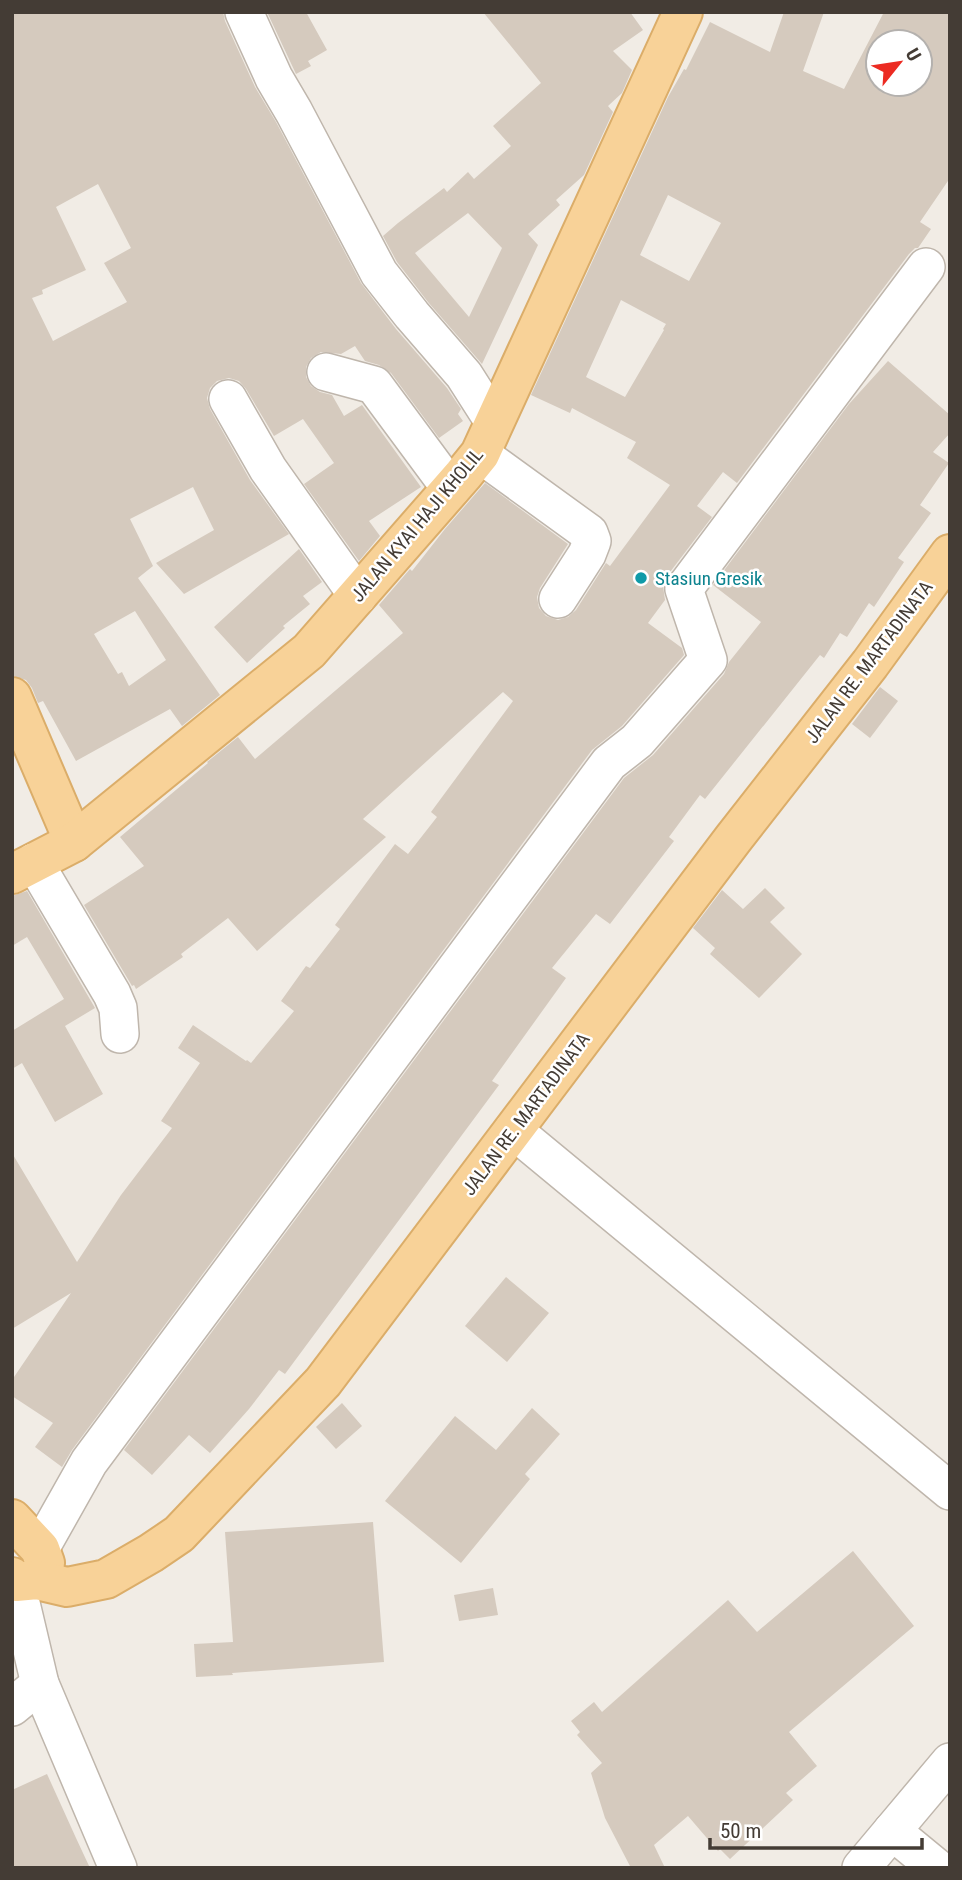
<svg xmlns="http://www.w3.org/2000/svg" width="962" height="1880" viewBox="0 0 962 1880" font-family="'Roboto Condensed',sans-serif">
	<rect width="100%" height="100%" fill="#f1ece5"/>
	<g fill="#d5cabe" fill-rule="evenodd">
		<path d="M 12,12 L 223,12 L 225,21 L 255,87 L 276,122 L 361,283 L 396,329 L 447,388 L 461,409 L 458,414 L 463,421 L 439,438 L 391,373 L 379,365 L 365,361 L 355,346 L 341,354 L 321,352 L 311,358 L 306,367 L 306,377 L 311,386 L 320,392 L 332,395 L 344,416 L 362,405 L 421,487 L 369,521 L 380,536 L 359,561 L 304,484 L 334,463 L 303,419 L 274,436 L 246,389 L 239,381 L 229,378 L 217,381 L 210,388 L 207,398 L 210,409 L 250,480 L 289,534 L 184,594 L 156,563 L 214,530 L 193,487 L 130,519 L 153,566 L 138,578 L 220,695 L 182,726 L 170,709 L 76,761 L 43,701 L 38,703 L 32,688 L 26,680 L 12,676 ZM 98,184 L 131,248 L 104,263 L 127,302 L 53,341 L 32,298 L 43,294 L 42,290 L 86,270 L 56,207 ZM 135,611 L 166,660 L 129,686 L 122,672 L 118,674 L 94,634 Z"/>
		<path d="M 267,12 L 306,12 L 327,50 L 308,61 L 311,66 L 296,74 Z"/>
		<path d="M 483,12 L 630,12 L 643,30 L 613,51 L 632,70 L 622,93 L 608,106 L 613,112 L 584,175 L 556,200 L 560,205 L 528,234 L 538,245 L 482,364 L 428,302 L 397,262 L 383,236 L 398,223 L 444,188 L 447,192 L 468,172 L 474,179 L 511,146 L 493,126 L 541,83 ZM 468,213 L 502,248 L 469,317 L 415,253 Z"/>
		<path d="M 784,12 L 824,12 L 803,71 L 844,89 L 884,12 L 950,12 L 950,178 L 920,222 L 931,229 L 918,248 L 915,248 L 909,254 L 737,483 L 723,472 L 697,506 L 712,517 L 667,576 L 663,586 L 665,600 L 648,623 L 682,648 L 684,655 L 622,726 L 592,750 L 72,1450 L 62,1467 L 35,1447 L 53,1423 L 12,1396 L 12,1380 L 71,1293 L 12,1329 L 12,1153 L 77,1262 L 121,1195 L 172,1128 L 161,1121 L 200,1063 L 178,1048 L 193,1025 L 246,1061 L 247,1060 L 251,1063 L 294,1011 L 281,1001 L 306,966 L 310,968 L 340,929 L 335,925 L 395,844 L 408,854 L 437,817 L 431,812 L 513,701 L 503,692 L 363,819 L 386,837 L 257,951 L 228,918 L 181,954 L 183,957 L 136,989 L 134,985 L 132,986 L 84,905 L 144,866 L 120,837 L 208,763 L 207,762 L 238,737 L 255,759 L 403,633 L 379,605 L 410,569 L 412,571 L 445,529 L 485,483 L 568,544 L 540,588 L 537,597 L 539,608 L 546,616 L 558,620 L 568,617 L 576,610 L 606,563 L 610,566 L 670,485 L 627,458 L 636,442 L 572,408 L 570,413 L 531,395 L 668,97 L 684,69 L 686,70 L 710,22 L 770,52 ZM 878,42 L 920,42 L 920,84 L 878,84 ZM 668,195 L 721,223 L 689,281 L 640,255 ZM 621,300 L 666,324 L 663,329 L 664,330 L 625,397 L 586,377 Z"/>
		<path d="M 888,361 L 950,415 L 950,433 L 933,452 L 949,463 L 920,505 L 931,513 L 898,558 L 904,562 L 874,607 L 869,603 L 847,637 L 840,633 L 824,658 L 820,655 L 705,799 L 700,795 L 669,837 L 674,841 L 610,924 L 596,914 L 552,968 L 566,978 L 492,1081 L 499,1085 L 285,1374 L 279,1370 L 249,1409 L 210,1453 L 189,1435 L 152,1475 L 124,1450 L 624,778 L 653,755 L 724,674 L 729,662 L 761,622 L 713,585 L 849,404 Z"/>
		<path d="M 299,549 L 322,582 L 303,596 L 310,604 L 283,626 L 285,628 L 247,663 L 214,627 Z"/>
		<path d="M 880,687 L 898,701 L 870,738 L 852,724 Z"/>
		<path d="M 765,888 L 785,908 L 770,922 L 802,954 L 759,998 L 710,954 L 715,948 L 693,928 L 722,890 L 743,909 Z"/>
		<path d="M 27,891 L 95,1008 L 65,1026 L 103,1094 L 55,1122 L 22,1063 L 12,1069 L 12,1031 L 64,999 L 27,937 L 12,946 L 12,896 Z"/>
		<path d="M 506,1277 L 549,1313 L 507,1362 L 465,1326 Z"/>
		<path d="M 342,1403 L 362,1426 L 336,1449 L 316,1427 Z"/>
		<path d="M 532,1408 L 560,1434 L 525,1474 L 530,1479 L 461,1563 L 385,1501 L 455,1416 L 496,1450 Z"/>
		<path d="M 373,1522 L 384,1662 L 232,1673 L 233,1675 L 196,1677 L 194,1644 L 233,1642 L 225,1532 Z"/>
		<path d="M 853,1551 L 914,1626 L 789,1732 L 817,1766 L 786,1793 L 793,1800 L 730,1859 L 720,1849 L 718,1851 L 688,1816 L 654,1845 L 665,1868 L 631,1868 L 605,1818 L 591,1773 L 602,1763 L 577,1735 L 580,1732 L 571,1721 L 594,1702 L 602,1712 L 728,1600 L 757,1632 Z"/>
		<path d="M 493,1588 L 498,1615 L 459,1621 L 454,1595 Z"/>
		<path d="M 47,1774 L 76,1838 L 90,1868 L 12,1868 L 12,1790 Z"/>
	</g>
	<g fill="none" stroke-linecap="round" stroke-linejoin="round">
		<g stroke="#bfb6ac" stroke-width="40">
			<g id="minor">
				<path d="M 244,12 L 274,78 L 294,112 L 379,273 L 412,315 L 464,375 L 494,422"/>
				<path d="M 326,372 L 374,385 L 451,489"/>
				<path d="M 228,399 L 268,469 L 358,596"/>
				<path d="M 480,454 L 589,533 L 592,541 L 587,554 L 558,599"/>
				<path d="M 34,862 L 112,994 L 118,1008 L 120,1034"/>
				<path d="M 513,1130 L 950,1491"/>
				<path d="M 40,1549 L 89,1462 L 609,763 L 637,741 L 708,660 L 684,589 L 926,267"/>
				<path d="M 16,1582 L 40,1684 L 118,1868"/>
				<path d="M 12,1707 L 40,1684"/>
				<path d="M 892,1831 L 950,1762"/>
				<path d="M 861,1868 L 892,1831 L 937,1868"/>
			</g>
		</g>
		<g stroke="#dbad69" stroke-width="42">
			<g id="major">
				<path d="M 12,697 L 74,842"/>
				<path d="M 12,874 L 74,842 L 309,651 L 463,475 L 480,454 L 683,12"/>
				<path d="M 12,1519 L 40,1549 L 45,1563 L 37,1580"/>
				<path d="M 12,1577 L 16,1582 L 37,1580 L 67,1587 L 106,1579 L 151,1553 L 179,1534 L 323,1382 L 733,839 L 870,664 L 950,554"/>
			</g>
		</g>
		<use href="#minor" stroke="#fff" stroke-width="37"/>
		<use href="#major" stroke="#f8d298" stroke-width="38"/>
	</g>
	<circle fill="#0f9aa8" stroke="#fff" stroke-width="2.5" cx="641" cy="578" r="7"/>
	<g text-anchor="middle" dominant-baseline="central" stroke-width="5" stroke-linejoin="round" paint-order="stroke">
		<g font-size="19" fill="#443c35" stroke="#fff">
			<text transform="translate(417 525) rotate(-50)">JALAN KYAI HAJI KHOLIL</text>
			<text transform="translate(869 662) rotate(-53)">JALAN RE. MARTADINATA</text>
			<text transform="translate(526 1114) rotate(-53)">JALAN RE. MARTADINATA</text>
		</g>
		<g font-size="19" fill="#0d838f" stroke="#fff" text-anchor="start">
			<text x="655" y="578">Stasiun Gresik</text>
		</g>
	</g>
	<rect width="962" height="1880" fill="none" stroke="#443c35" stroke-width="28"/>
	<g transform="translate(899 63) rotate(60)"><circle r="33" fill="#ffffff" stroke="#b4b1ae" stroke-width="2"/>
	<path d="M0-5L12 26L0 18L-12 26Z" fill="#ec2b22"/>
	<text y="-10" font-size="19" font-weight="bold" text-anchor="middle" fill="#443c35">U</text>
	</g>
	<path d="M710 1838v10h212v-10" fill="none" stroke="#443c35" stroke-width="3.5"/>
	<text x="720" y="1838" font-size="21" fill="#443c35" stroke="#ffffff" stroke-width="5" paint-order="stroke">50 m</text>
</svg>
